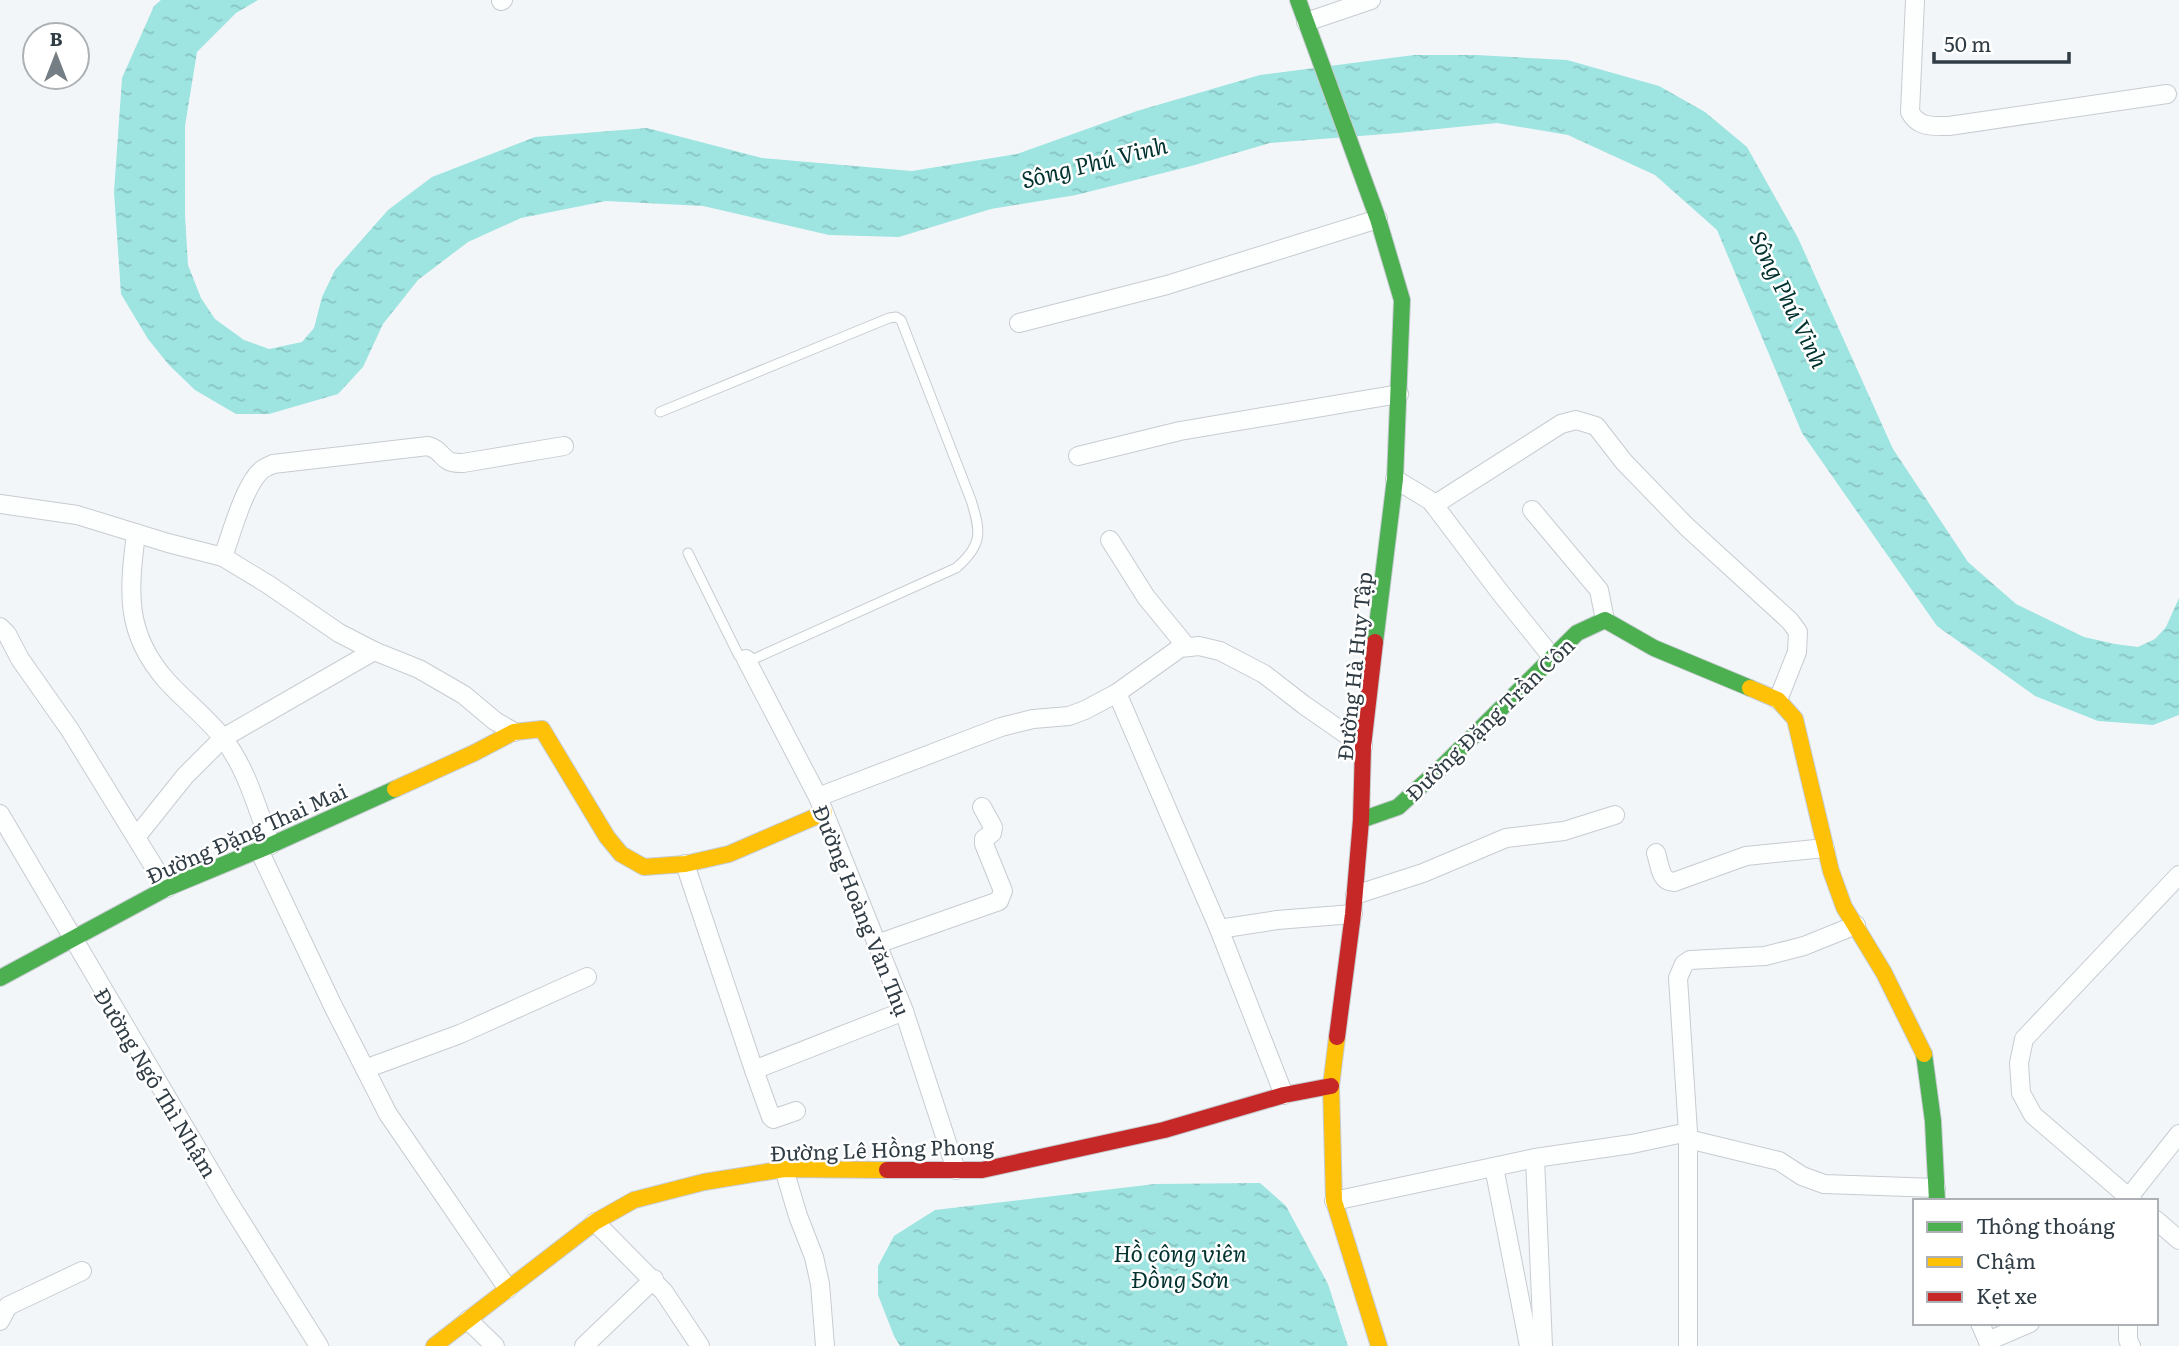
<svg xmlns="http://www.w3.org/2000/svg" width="2179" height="1346" viewBox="0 0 2179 1346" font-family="Literata,serif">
	<defs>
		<pattern id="water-ripples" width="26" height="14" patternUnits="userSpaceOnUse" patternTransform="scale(1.75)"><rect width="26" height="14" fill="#9ee4e0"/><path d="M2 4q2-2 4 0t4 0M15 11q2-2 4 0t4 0" fill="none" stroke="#89c4c2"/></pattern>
	</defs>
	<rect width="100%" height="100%" fill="#f3f6f9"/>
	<g fill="url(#water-ripples)">
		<path d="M 161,0 L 258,0 L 236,13 L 197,52 L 185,126 L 185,215 L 188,265 L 201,298 L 215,319 L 244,340 L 269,349 L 302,342 L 314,328 L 322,297 L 335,270 L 388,210 L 432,177 L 535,137 L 647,128 L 762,158 L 912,171 L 1017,154 L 1137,111 L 1260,75 L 1414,55 L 1476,55 L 1567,60 L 1659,86 L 1705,112 L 1747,147 L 1798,238 L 1893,449 L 1968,562 L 2016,604 L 2084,637 L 2115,644 L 2138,647 L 2155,639 L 2166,627 L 2179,598 L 2179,715 L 2153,725 L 2098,721 L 2035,696 L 1937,626 L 1802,433 L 1717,230 L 1655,175 L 1568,135 L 1497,123 L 1398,133 L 1270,143 L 1195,165 L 1076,195 L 991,209 L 899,237 L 829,235 L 703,206 L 606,201 L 521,218 L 468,242 L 418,280 L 383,324 L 363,367 L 338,394 L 269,414 L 236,414 L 195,390 L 169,365 L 148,339 L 121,294 L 114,192 L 122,78 L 154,6 Z"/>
		<path d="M 1260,1183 L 1286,1206 L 1328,1284 L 1348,1346 L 900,1346 L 894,1336 L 878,1295 L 878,1266 L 894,1236 L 935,1210 L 1155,1184 Z"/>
	</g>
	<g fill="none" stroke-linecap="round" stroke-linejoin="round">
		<g stroke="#c6ccd1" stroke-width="11">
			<path id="lane" d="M 660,412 L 889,318 L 896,317 L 901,320 L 971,500 C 981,532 983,545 956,568 L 756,658 L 746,659 L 739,656 L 688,553"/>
		</g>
		<g stroke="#c6ccd1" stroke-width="20">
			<g id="street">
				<path d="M 1915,0 L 1910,112 C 1918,128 1934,126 1949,126 L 2167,94"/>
				<path d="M 501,1 L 503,0"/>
				<path d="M 1306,22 L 1371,0"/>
				<path d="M 1019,323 L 1167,285 L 1378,219"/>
				<path d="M 1078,456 L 1180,431 L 1399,394"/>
				<path d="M 1395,479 L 1431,501 L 1499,591 L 1552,657"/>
				<path d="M 0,504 L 77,515 L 168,543 L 223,557 L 269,585 L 339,633 L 374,651 L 419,669 L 464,695 L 495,721 L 514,732"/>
				<path d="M 1434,505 L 1561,424 L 1576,420 L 1596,426 L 1624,462 L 1687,527 L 1790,621 L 1798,632 L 1797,652 L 1778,700"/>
				<path d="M 1532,510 L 1599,590 L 1605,620"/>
				<path d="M 136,533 C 129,591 124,632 166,680 C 184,700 206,717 222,737 C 247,768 257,809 271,845"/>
				<path d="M 1110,540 L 1146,597 L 1186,646"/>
				<path d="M 223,557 C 231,535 245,482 263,469 C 266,467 269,466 273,464 L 428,446 C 446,451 439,464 463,463 L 564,446"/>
				<path d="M 0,627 L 7,634 L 20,659 L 70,730 L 167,888"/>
				<path d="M 746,659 L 818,797 L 904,1011 L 956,1170"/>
				<path d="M 1117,693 L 1219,929 L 1284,1095"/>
				<path d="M 818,797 L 1001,727 L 1033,719 L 1069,716 L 1085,710 L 1117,693 L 1180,648 L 1199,646 L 1220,651 L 1264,674 L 1304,705 L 1363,746"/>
				<path d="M 0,814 L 228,1201 L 319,1346"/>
				<path d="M 137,836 L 185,776 L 223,738 L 374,651"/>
				<path d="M 259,850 L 333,1006 L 388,1114 L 508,1289"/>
				<path d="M 1656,853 C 1660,865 1660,882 1674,882 L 1746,856 L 1825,848"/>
				<path d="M 685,864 L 754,1070 L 904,1011"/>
				<path d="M 1355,895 L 1423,873 L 1506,838 L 1564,831 L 1615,815"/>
				<path d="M 1219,929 L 1277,920 L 1353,914"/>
				<path d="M 877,944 L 999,901 L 1003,891 L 984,844 L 984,839 L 992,833 L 993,827 L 982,807"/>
				<path d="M 365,1069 L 460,1034 L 587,977"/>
				<path d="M 754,1070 L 771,1117 L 773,1119 L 796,1111"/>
				<path d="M 1688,1139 L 1779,1161 L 1802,1176 L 1824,1184 L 1936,1188"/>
				<path d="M 1535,1158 L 1543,1346"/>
				<path d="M 1494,1167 L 1529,1346"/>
				<path d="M 784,1169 L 798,1216 L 814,1257 L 820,1284 L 825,1346"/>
				<path d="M 2129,1197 L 2179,1134"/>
				<path d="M 1334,1201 L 1535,1158 L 1632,1144 L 1688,1132"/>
				<path d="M 2133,1201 L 2033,1115 L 2021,1093 L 2019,1063 L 2024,1039 L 2179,875"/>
				<path d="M 2156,1220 L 2179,1240"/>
				<path d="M 595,1222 L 664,1292 L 700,1346"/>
				<path d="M 468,1320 L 495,1346"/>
				<path d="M 0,1321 L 8,1306 L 82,1271"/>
				<path d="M 1980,1323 L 1990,1346"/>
				<path d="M 2128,1323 L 2128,1340 L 2131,1346"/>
				<path d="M 1988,1341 L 2030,1323"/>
				<path d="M 584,1346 L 654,1279"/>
				<path d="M 1688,1346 L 1688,1132 L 1678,978 L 1684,964 L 1690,960 L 1765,956 L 1804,946 L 1856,925"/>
			</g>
		</g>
		<g stroke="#c6ccd1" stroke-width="18">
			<g id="fast">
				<path d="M 1298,0 L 1378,219 L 1402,300 L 1395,479 L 1375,642"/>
				<path d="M 1361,820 L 1398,807 L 1446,763 L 1577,633 L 1605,620 L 1654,648 L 1750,688"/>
				<path d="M 0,978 L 167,888 L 271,845 L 395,789"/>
				<path d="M 1924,1054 L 1933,1121 L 1937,1201"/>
			</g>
		</g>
		<g stroke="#c6ccd1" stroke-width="18">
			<g id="slow">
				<path d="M 1750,688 L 1778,700 L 1795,719 L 1831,871 L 1844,907 L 1884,973 L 1924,1054"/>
				<path d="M 395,789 L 474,753 L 514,732 L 542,729 L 607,837 L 621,854 L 644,867 L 685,864 L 729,854 L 824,813"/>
				<path d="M 1337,1037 L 1331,1086 L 1334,1201 L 1379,1346"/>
				<path d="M 434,1346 L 595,1222 L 634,1200 L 704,1182 L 784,1169 L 887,1170"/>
			</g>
		</g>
		<g stroke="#c6ccd1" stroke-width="18">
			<g id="jam">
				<path d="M 1337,1037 L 1353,914 L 1361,820 L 1363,746 L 1375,642"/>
				<path d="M 887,1170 L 982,1170 L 1164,1130 L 1284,1095 L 1331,1086"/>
			</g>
		</g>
		<use href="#lane" stroke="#fdfefe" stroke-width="9"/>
		<use href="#street" stroke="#fdfefe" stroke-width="18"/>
		<use href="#fast" stroke="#4caf50" stroke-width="16"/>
		<use href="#slow" stroke="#ffc107" stroke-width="16"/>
		<use href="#jam" stroke="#c62828" stroke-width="16"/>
	</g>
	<g text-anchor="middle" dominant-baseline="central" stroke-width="5" stroke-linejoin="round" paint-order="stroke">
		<g font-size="21" fill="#313d45" stroke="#fff">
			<text transform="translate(1353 666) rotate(-84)">Đường Hà Huy Tập</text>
			<text transform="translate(1489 718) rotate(-44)">Đường Đặng Trần Côn</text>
			<text transform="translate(246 832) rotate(-24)">Đường Đặng Thai Mai</text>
			<text transform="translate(863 910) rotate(68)">Đường Hoàng Văn Thụ</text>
			<text transform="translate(157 1082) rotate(59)">Đường Ngô Thì Nhậm</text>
			<text transform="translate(882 1148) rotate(-2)">Đường Lê Hồng Phong</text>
		</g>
		<g font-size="23" font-style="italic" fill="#003230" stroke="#fff">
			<text transform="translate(1094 161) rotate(-14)">Sông Phú Vinh</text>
			<text transform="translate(1790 299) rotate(64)">Sông Phú Vinh</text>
			<text x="1180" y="1252">Hồ công viên<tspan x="1180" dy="26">Đồng Sơn</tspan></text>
		</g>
	</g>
	<rect x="1913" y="1199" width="245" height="126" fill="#ffffff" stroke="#adb1b5" stroke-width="2"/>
	<rect x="1927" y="1222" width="35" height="10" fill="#4caf50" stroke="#adb1b5" stroke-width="2"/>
	<text x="1976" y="1234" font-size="21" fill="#313d45">Thông thoáng</text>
	<rect x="1927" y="1257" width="35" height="10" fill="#ffc107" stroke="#adb1b5" stroke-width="2"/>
	<text x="1976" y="1269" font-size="21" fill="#313d45">Chậm</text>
	<rect x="1927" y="1292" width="35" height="10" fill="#c62828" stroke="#adb1b5" stroke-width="2"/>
	<text x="1976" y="1304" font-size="21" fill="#313d45">Kẹt xe</text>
	<g transform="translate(56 56)"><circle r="33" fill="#ffffff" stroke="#adb1b5" stroke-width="2"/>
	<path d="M0-5L12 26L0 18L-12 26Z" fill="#757e84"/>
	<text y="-10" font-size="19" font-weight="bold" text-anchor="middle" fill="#313d45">B</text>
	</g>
	<path d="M1934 52v10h135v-10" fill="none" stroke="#313d45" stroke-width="3.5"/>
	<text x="1944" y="52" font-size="21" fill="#313d45" stroke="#ffffff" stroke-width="5" paint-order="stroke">50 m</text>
</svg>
